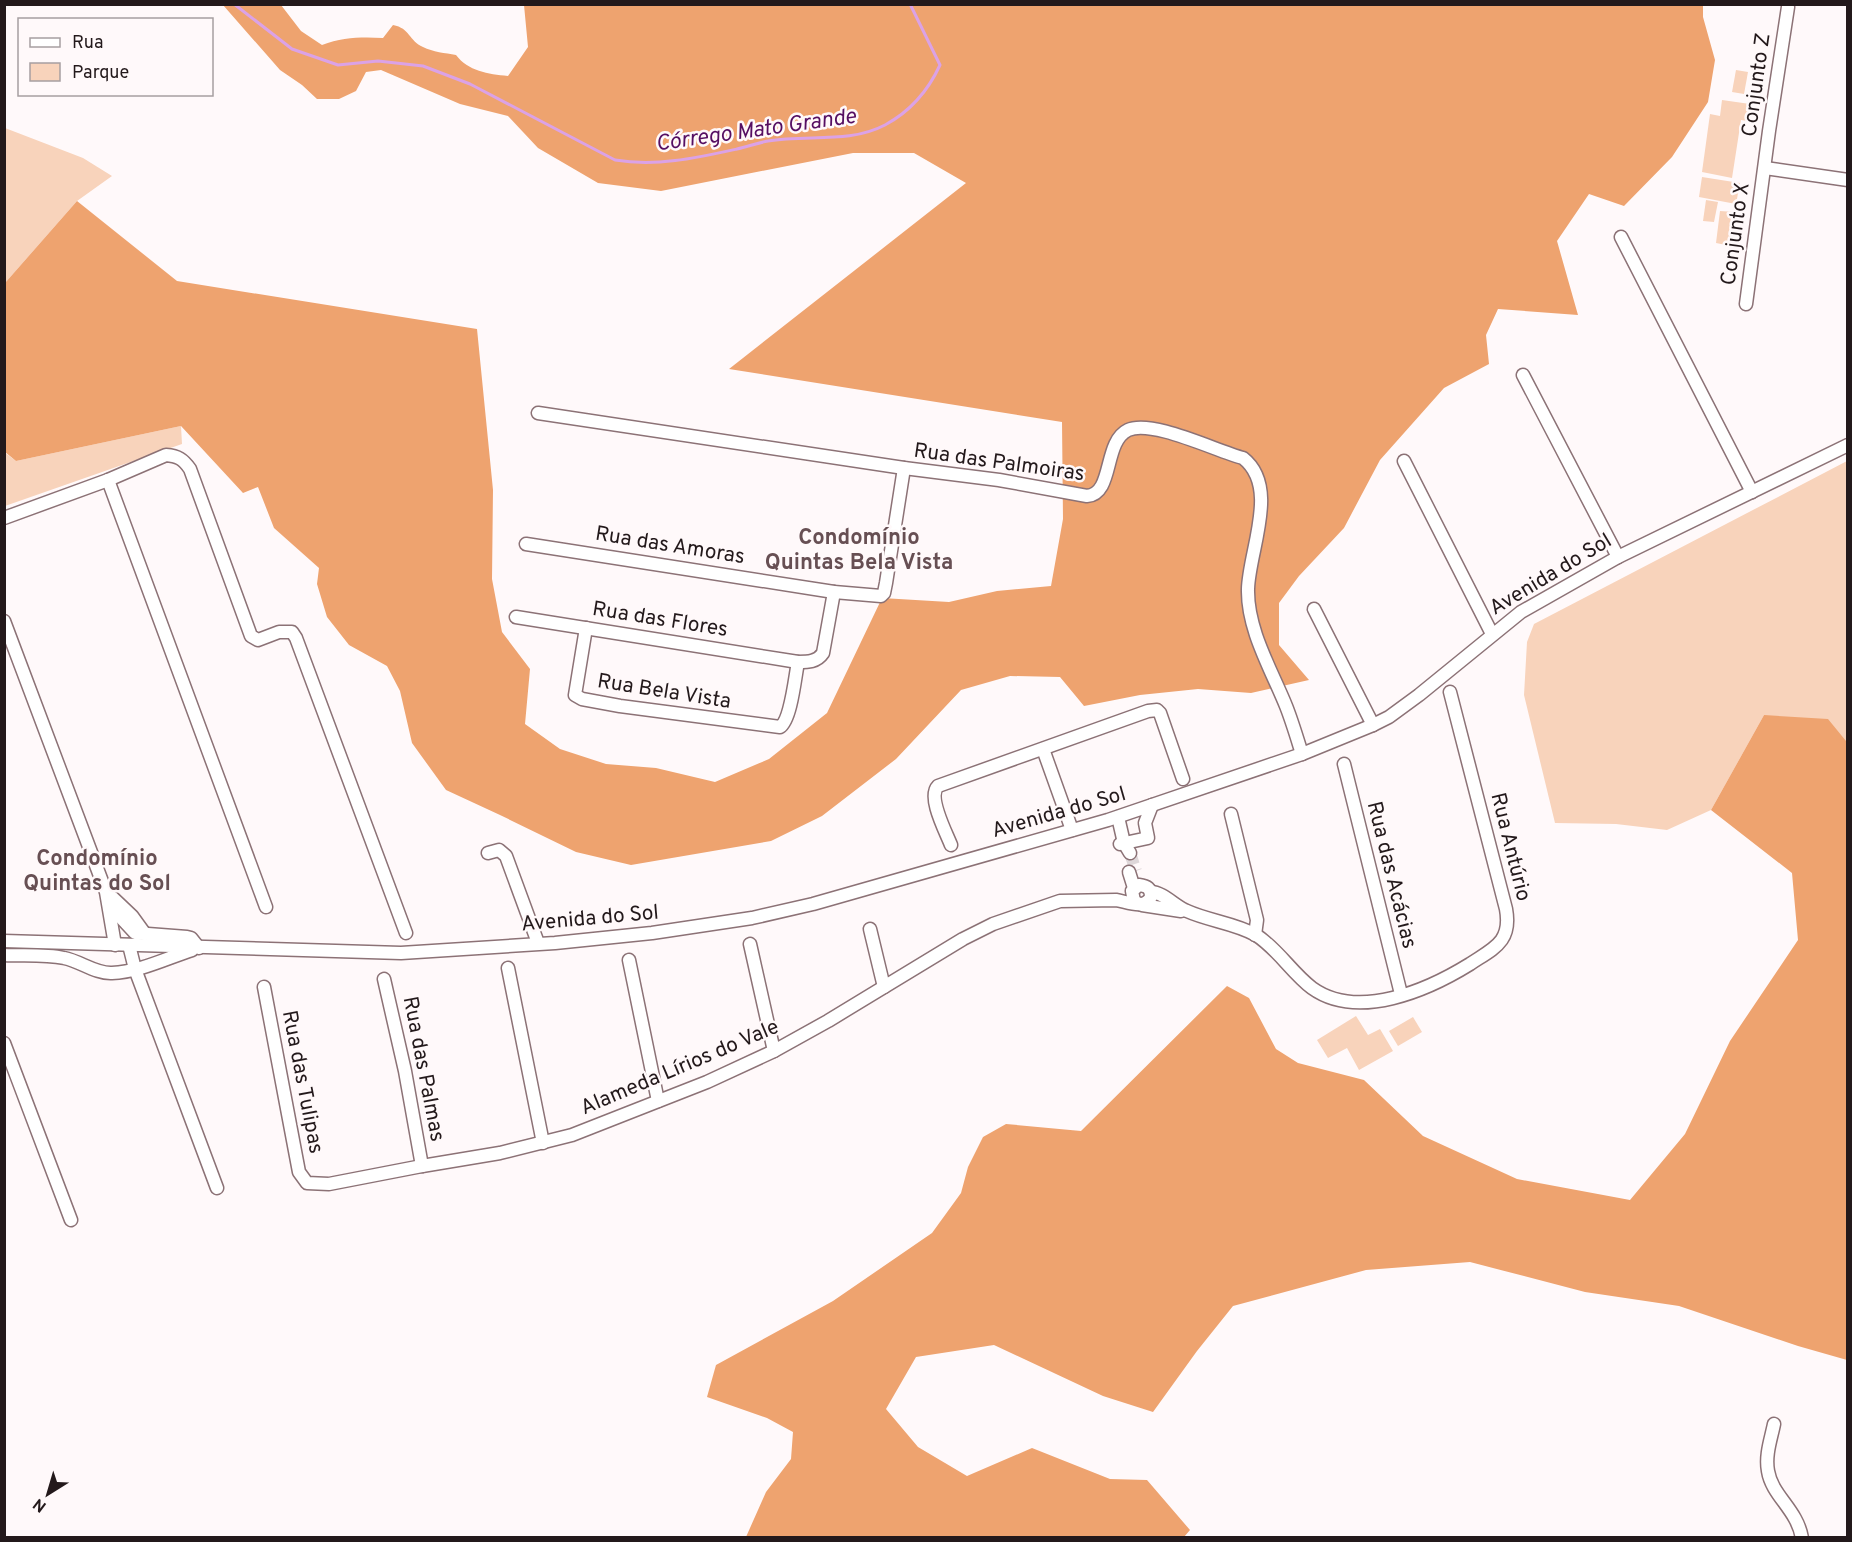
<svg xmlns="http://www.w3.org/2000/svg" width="1852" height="1542" viewBox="0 0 1852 1542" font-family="Overpass,sans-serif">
	<rect width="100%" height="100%" fill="#fff9fa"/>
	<g fill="#f8d3bb">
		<path d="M 1736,70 L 1748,72 L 1744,94 L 1732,92 Z"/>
		<path d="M 1722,100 L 1750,104 L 1747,121 L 1741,120 L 1732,178 L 1702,172 L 1710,114 L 1720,116 Z"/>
		<path d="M 5,128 L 83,158 L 112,176 L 77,201 L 5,283 Z"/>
		<path d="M 1702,177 L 1740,183 L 1736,204 L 1699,197 Z"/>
		<path d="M 1706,200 L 1718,202 L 1714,222 L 1703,221 Z"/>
		<path d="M 1720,211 L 1735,212 L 1731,246 L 1716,243 Z"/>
		<path d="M 181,426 L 182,444 L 5,506 L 4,452 L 16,461 Z"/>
		<path d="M 1847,461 L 1847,779 L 1764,715 L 1711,810 L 1667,830 L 1616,824 L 1555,823 L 1524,695 L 1527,642 L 1534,624 Z"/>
		<path d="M 1356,1016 L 1368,1035 L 1380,1029 L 1393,1051 L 1359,1070 L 1347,1048 L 1328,1058 L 1317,1040 Z"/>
		<path d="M 1413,1017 L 1422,1032 L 1398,1046 L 1389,1031 Z"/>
	</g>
	<g fill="#eea36f">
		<path d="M 223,5 L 281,5 L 301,31 L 322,45 C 343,37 362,37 383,38 L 393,25 C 410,28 409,41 423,47 C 433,52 445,53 456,55 C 468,71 488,74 508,76 L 528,47 L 524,5 L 1703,5 L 1703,17 L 1715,60 L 1708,102 L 1672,157 L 1624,206 L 1589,194 L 1557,241 L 1578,315 L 1498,309 L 1486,335 L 1489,364 L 1444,388 L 1380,460 L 1344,528 L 1299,576 L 1279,603 L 1279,645 L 1309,680 L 1251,693 L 1198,689 L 1140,695 L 1084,706 L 1060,677 L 1010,676 L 961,690 L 896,759 L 822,816 L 771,841 L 631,865 L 576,852 L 500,815 L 446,790 L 412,743 L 400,691 L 387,666 L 349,645 L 327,617 L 317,584 L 319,568 L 274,528 L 258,487 L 243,493 L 181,426 L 16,461 L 5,452 L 5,283 L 77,201 L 177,281 L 477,329 L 493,490 L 492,579 L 502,632 L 530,669 L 525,724 L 560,749 L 606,764 L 656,768 L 715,782 L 769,759 L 827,713 L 882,598 L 949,602 L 997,591 L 1051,586 L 1063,519 L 1062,422 L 729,369 L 966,183 L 914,153 L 853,153 L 661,191 L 598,183 L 538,148 L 508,116 L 460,104 L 381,70 L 366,72 L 356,91 L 339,99 L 317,99 L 302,85 L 280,70 Z"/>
		<path d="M 1764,715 L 1828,719 L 1846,741 L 1847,1360 L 1798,1346 L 1679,1306 L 1585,1292 L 1470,1262 L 1366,1270 L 1233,1306 L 1197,1351 L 1153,1412 L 1103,1396 L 994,1345 L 916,1357 L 886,1409 L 918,1447 L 967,1476 L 1032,1448 L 1110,1479 L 1147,1480 L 1190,1530 L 1184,1537 L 746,1537 L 766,1492 L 791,1459 L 793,1432 L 767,1418 L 707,1397 L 716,1365 L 833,1301 L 932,1233 L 961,1193 L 968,1167 L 983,1137 L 1006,1124 L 1081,1131 L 1227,986 L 1249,998 L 1276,1049 L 1298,1063 L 1364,1080 L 1423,1136 L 1517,1179 L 1630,1200 L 1685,1134 L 1730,1041 L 1798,940 L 1792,873 L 1711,810 Z"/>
	</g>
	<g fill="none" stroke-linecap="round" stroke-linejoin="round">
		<path stroke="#dba2e6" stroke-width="3" d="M 234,4 L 292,49 L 338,65 L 378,61 L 423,66 L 470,84 L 615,160 C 656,167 696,158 737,149 C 747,147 757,143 768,141 C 807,134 849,144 885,125 C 911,111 928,91 940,65 L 910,4"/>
		<path stroke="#ded7d9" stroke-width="12" stroke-dasharray="12 6" stroke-linecap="butt" d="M 1130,853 L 1136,871"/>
		<g stroke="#8c7276" stroke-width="15">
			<g id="minor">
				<path d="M 1765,168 L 1848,180"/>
				<path d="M 1621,237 L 1752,492"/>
				<path d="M 1746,304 L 1769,131 L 1788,7"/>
				<path d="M 1523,375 L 1618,557"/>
				<path d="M 538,413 L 904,468 L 999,480 L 1087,496 C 1114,494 1103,442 1128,430 C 1152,419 1216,451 1243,458 C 1280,487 1249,550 1248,589 C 1247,629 1271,669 1286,706 C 1292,721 1297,738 1302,754"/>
				<path d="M 1404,461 L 1492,634"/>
				<path d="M 108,480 L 266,907"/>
				<path d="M 4,518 L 108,480 L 166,455 C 178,456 183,459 190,469 L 251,636 L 258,640 L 279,632 L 292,632 L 296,638 L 406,933"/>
				<path d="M 526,544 L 834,592 L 881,596 L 884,593 L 886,583 L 904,468"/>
				<path d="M 1314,609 L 1373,725"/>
				<path d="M 516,617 L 798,662 C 808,662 817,662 823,653 L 834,592"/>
				<path d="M 4,621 L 106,892 L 115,945"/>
				<path d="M 586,628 L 575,695 L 582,699 L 620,706 L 780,727 C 791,720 795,677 798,662"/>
				<path d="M 1043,749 L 1072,830"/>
				<path d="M 1344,764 L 1401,994"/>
				<path d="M 1231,814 L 1257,920 L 1255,935"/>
				<path d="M 1118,817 L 1124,843 L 1130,853"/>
				<path d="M 1120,844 L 1148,838 L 1145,823 L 1152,805"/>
				<path d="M 951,845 C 946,832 927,797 938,786 L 1148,711 L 1157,710 L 1160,713 L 1183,779"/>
				<path d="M 488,853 L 499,850 L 506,856 L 538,943"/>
				<path d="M 1129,872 L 1134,888"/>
				<path d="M 1151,892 C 1163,892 1176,907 1187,911 C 1209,921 1235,923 1256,935 C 1277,948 1292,973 1312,988 C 1358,1021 1428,990 1470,964 C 1494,948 1512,942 1506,909 L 1450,692"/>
				<path d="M 112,897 L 132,916 L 145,934"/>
				<path d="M 110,901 L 122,919 L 135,933 L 187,937 L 191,938 L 199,948"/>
				<path d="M 1142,905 L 1181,911"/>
				<path d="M 870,929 L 884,987"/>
				<path d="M 4,941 L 401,953 L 555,943 L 652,933 L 752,918 L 813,904 L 1108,820 L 1302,754 L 1373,725 L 1389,717 L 1419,695 L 1521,612 L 1618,557 L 1848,445"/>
				<path d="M 750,944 L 774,1051"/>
				<path d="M 129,945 L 135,969 L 217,1188"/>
				<path d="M 4,955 C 24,956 45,954 64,958 C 80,961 96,974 112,973 C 139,972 167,958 192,950"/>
				<path d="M 629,960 L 658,1101"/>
				<path d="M 508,968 L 543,1143"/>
				<path d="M 384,979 L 405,1071 L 422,1166"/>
				<path d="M 264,987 L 299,1172 L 307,1183 L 329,1184 L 422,1166 L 500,1153 L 572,1135 L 707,1082 L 774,1051 L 828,1021 L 963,939 L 993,924 L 1060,901 L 1116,900 C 1128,902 1144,910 1151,897 C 1151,888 1147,886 1139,885 L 1132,891 L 1134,901 L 1139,904"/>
				<path d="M 4,1043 L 71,1220"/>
				<path d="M 1774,1424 C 1771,1439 1765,1455 1768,1471 C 1772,1496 1797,1509 1802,1538"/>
			</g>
		</g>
		<use href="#minor" stroke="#fff" stroke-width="12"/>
	</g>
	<g text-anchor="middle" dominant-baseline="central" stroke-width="5" stroke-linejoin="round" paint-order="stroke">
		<g font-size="21" fill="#23191b" stroke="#fff9fa">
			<text transform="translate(1757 85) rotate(-82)">Conjunto Z</text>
			<text transform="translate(1736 234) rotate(-82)">Conjunto X</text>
			<text transform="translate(999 463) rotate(8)">Rua das Palmoiras</text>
			<text transform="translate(670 546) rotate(9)">Rua das Amoras</text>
			<text transform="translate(1551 575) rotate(-31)">Avenida do Sol</text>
			<text transform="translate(660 620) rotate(9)">Rua das Flores</text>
			<text transform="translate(664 692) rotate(9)">Rua Bela Vista</text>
			<text transform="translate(1059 813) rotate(-16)">Avenida do Sol</text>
			<text transform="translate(1510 847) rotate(76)">Rua Antúrio</text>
			<text transform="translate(1391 875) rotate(76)">Rua das Acácias</text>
			<text transform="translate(590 919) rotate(-5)">Avenida do Sol</text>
			<text transform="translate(680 1068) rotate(-23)">Alameda Lírios do Vale</text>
			<text transform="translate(423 1069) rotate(79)">Rua das Palmas</text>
			<text transform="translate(302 1082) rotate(79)">Rua das Tulipas</text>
		</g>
		<g font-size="22" font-style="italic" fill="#560f62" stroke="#fff9fa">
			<text transform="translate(756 131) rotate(-8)">Córrego Mato Grande</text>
		</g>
		<g font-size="22" font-weight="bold" fill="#674f53" stroke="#fff9fa">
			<text x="859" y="538">Condomínio<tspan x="859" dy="25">Quintas Bela Vista</tspan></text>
			<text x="97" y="859">Condomínio<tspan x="97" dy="25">Quintas do Sol</tspan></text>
		</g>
	</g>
	<rect width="1852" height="1542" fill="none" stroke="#23191b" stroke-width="12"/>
	<rect x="18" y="18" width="195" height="78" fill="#fff9fa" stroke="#a79fa1" stroke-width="1.5"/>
	<rect x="30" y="38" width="30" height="9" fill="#ffffff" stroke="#a79fa1" stroke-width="1.5"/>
	<text x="72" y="48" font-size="18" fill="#23191b">Rua</text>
	<rect x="30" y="63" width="30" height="18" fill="#f8d3bb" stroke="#a79fa1" stroke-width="1.5"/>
	<text x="72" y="78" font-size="18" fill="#23191b">Parque</text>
	<g transform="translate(48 1494) rotate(217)" stroke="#fff9fa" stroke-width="4.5" paint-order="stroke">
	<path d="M0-4.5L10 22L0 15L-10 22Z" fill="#23191b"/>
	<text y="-9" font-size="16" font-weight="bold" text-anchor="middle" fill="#23191b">N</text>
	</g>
</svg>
